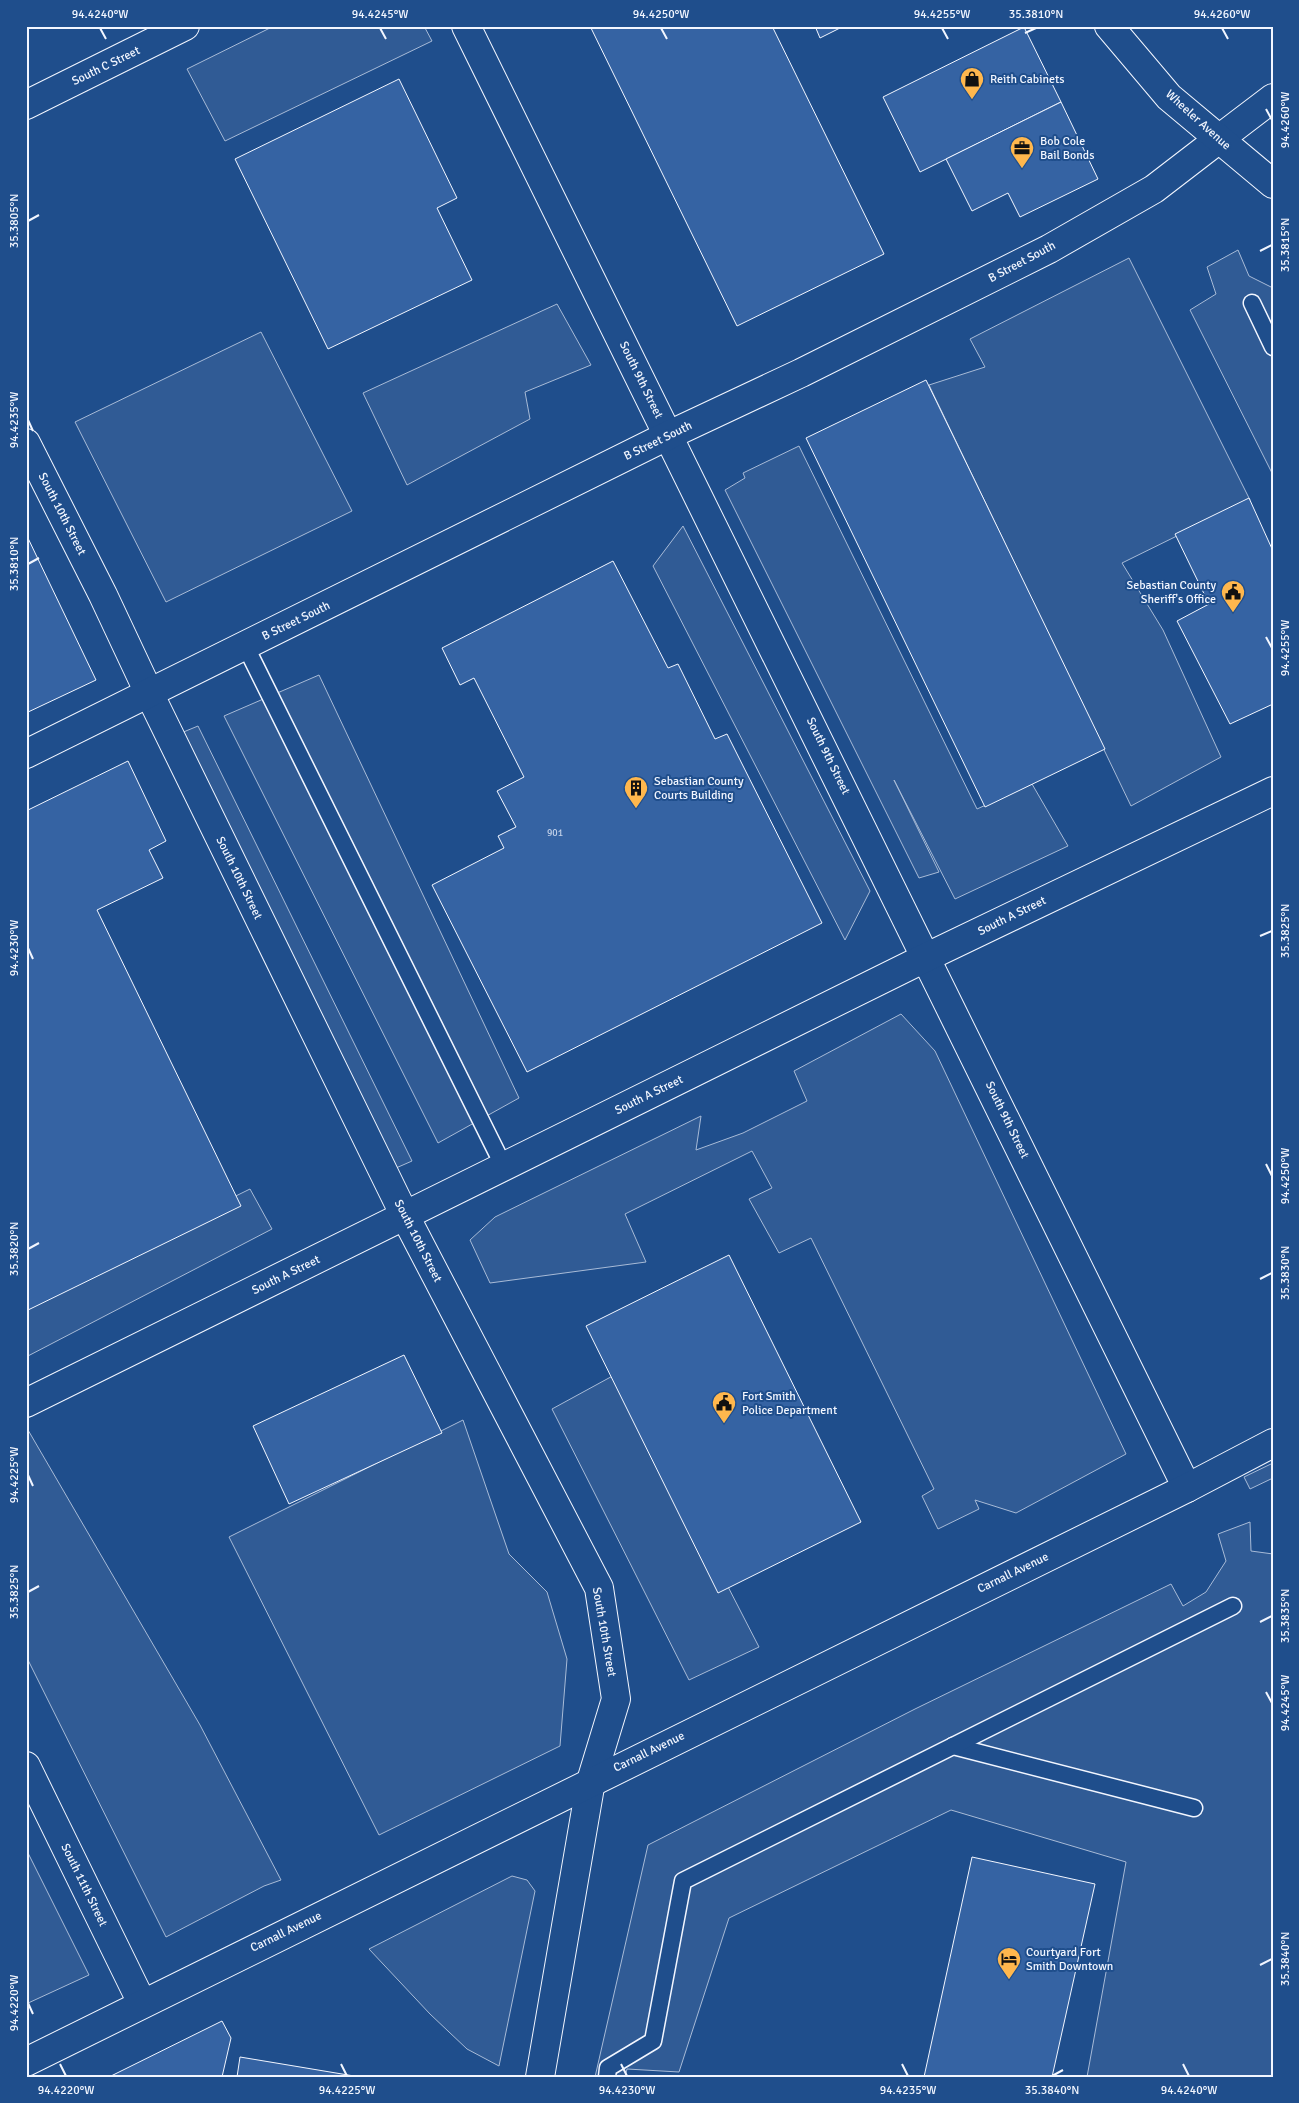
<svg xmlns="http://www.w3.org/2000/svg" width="1299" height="2103" viewBox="0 0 1299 2103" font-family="Signika,sans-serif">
	<rect width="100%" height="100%" fill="#1f4e8c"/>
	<g fill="#305b95" stroke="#a8bbd7">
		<path d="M 274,26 L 424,26 L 432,41 L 225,141 L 187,69 Z"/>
		<path d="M 1238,250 L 1249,276 L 1273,288 L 1273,475 L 1190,310 L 1216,294 L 1207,267 Z"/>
		<path d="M 1129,258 L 1250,500 L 1122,563 L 1163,630 L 1221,757 L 1131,806 L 929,385 L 985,367 L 970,339 Z"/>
		<path d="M 557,304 L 591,365 L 525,392 L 530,419 L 407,485 L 363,393 Z"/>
		<path d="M 261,332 L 352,511 L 166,602 L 75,422 Z"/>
		<path d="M 799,446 L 977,809 L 1032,784 L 1068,846 L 955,899 L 894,780 L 939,872 L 919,878 L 725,490 L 745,478 L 743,473 Z"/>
		<path d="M 683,526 L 870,891 L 845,940 L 653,566 Z"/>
		<path d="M 319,675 L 519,1098 L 438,1143 L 224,716 Z"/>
		<path d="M 198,726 L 412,1161 L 396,1168 L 181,733 Z"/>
		<path d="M 901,1014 L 935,1051 L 1126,1454 L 1016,1513 L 975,1500 L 979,1509 L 938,1529 L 922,1496 L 934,1489 L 811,1238 L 779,1253 L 749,1199 L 772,1188 L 752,1151 L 625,1214 L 646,1262 L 490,1283 L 470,1240 L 495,1217 L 701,1116 L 696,1150 L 743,1133 L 807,1101 L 794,1071 Z"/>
		<path d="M 250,1189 L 272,1229 L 26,1357 L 26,1299 Z"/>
		<path d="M 618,1373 L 759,1647 L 689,1680 L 552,1409 Z"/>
		<path d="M 463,1420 L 509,1554 L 547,1592 L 567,1659 L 560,1746 L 379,1835 L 229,1537 Z"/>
		<path d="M 28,1430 L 200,1725 L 281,1880 L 264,1886 L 166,1937 L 26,1656 L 26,1431 Z"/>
		<path d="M 1273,1463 L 1273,1478 L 1250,1489 L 1244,1477 Z"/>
		<path d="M 1250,1522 L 1251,1551 L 1273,1554 L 1273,2077 L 1087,2077 L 1126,1862 L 951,1810 L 729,1918 L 679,2072 L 627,2069 L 625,2077 L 595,2077 L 648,1845 L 915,1709 L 1171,1584 L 1183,1606 L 1206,1592 L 1226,1561 L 1218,1534 Z"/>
		<path d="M 26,1849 L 89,1975 L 26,2004 Z"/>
		<path d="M 512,1876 L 527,1880 L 535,1891 L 499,2066 L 467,2049 L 430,2014 L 369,1949 Z"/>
	</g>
	<g fill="#3563a3" stroke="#f2f6ff">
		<path d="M 590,26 L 772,26 L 884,254 L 737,326 Z"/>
		<path d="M 815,26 L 844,26 L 820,38 Z"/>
		<path d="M 1024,27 L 1061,102 L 920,172 L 883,97 Z"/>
		<path d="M 399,79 L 457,198 L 437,208 L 472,280 L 328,349 L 235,159 Z"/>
		<path d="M 1061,102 L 1098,179 L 1020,217 L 1008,193 L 972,211 L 946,159 Z"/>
		<path d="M 926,380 L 1105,749 L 985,807 L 806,438 Z"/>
		<path d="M 1249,498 L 1273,551 L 1273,704 L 1230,724 L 1177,621 L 1209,604 L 1175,534 Z"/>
		<path d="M 26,534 L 96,680 L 26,713 Z"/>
		<path d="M 613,561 L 668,668 L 678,664 L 715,739 L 727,734 L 822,923 L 527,1072 L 432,885 L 504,848 L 498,836 L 516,827 L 497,791 L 524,777 L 474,678 L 460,685 L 442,648 Z"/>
		<path d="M 128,761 L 166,841 L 149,850 L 163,878 L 97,910 L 241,1206 L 26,1311 L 26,811 Z"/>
		<path d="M 729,1255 L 861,1522 L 718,1593 L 586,1326 Z"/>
		<path d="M 404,1355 L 442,1433 L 289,1504 L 253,1426 Z"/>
		<path d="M 972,1857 L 1095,1884 L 1052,2077 L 924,2077 Z"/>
		<path d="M 222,2021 L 231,2038 L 222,2077 L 109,2077 Z"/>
		<path d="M 240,2057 L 360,2077 L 237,2077 Z"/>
	</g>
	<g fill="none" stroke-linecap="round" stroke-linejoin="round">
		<g stroke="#f2f6ff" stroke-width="19">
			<g id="service">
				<path d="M 1252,303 L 1273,347"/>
				<path d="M 245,645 L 504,1167"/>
				<path d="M 953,1746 L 1194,1808"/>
				<path d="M 607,2077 L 608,2068 L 653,2041 L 683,1881 L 1233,1606"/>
			</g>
		</g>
		<g stroke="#f2f6ff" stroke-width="30">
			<g id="minor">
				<path d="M 466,26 L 1187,1488"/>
				<path d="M 26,105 L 185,26"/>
				<path d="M 1219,139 L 1273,98"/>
				<path d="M 26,443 L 103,595 L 149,693 L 405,1216 L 599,1588 L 616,1699 L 591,1781 L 540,2077"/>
				<path d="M 26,1403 L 927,957 L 1273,791"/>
				<path d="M 26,1766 L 142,2003"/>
				<path d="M 26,2062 L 1187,1488 L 1273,1443"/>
			</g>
		</g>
		<g stroke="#f2f6ff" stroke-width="30">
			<path id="tertiary" d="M 26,754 L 669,435 L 801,373 L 1049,249 L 1154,189 L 1219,139"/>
		</g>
		<g stroke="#f2f6ff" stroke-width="30">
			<path id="secondary" d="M 1109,26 L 1169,97 L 1273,184"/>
		</g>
		<use href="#service" stroke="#1f4e8c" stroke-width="16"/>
		<use href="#minor" stroke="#1f4e8c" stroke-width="28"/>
		<use href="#tertiary" stroke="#1f4e8c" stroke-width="28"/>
		<use href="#secondary" stroke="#1f4e8c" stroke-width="28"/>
	</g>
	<path fill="none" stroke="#f2f6ff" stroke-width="2" d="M 100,28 L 106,39M 380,28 L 386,39M 661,28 L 667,39M 942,28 L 948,39M 1222,28 L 1228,39M 1025,33 L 1036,28M 1266,109 L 1272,120M 28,221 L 39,215M 1260,251 L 1272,245M 28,420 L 33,431M 28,564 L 39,558M 1266,637 L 1272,648M 1260,936 L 1272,931M 28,948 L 33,959M 1266,1164 L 1272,1176M 28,1249 L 39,1243M 1260,1279 L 1272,1273M 28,1475 L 33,1486M 28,1592 L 39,1586M 1260,1622 L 1272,1616M 1266,1692 L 1272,1703M 1260,1965 L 1272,1959M 28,2003 L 33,2014M 60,2064 L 66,2076M 341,2064 L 347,2076M 621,2064 L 627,2076M 902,2064 L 908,2076M 1183,2064 L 1189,2076M 1052,2076 L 1063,2070"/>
	<defs>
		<g id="shop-pin" transform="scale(1.25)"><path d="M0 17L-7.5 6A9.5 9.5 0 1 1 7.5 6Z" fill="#ffb74d" stroke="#1f4e8c"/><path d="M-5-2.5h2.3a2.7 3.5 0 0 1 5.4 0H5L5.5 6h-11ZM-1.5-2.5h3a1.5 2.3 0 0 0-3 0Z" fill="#111"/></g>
		<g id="office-pin" transform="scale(1.25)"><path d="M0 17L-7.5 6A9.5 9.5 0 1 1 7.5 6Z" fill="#ffb74d" stroke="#1f4e8c"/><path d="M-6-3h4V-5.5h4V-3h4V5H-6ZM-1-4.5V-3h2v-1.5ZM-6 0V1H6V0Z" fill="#111"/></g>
		<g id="civic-pin" transform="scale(1.25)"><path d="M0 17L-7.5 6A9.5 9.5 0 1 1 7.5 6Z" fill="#ffb74d" stroke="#1f4e8c"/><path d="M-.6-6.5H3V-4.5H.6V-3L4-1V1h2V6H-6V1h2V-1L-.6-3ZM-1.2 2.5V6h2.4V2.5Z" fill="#111"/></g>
		<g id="building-pin" transform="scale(1.25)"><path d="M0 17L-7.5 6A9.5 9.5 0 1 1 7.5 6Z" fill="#ffb74d" stroke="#1f4e8c"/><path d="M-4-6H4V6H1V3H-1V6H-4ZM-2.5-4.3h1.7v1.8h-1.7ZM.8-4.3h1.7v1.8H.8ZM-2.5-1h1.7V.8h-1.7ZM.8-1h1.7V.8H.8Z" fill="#111"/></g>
		<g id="hotel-pin" transform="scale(1.25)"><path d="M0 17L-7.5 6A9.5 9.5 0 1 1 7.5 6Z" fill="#ffb74d" stroke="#1f4e8c"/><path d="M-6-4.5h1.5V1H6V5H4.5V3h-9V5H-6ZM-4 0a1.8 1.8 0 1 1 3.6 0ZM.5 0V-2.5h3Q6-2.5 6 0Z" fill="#111"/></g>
	</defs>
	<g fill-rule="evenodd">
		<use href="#shop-pin" x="972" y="79"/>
		<use href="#office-pin" x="1022" y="148"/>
		<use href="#civic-pin" x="1233" y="592"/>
		<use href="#building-pin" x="636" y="788"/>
		<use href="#civic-pin" x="724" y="1403"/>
		<use href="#hotel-pin" x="1009" y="1959"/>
	</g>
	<g text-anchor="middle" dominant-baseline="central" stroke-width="4" stroke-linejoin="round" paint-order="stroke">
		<g font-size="10" fill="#c3d1e8">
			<text x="555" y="833">901</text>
		</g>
		<g font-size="12" fill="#f2f6ff" stroke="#1f4e8c">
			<text transform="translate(106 66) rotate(-26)">South C Street</text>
			<text transform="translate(1198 120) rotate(42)">Wheeler Avenue</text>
			<text transform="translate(1022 262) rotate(-28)">B Street South</text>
			<text transform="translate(641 380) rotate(64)">South 9th Street</text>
			<text transform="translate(658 441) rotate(-26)">B Street South</text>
			<text transform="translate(62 514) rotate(63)">South 10th Street</text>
			<text transform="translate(296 621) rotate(-26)">B Street South</text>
			<text transform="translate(828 756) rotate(64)">South 9th Street</text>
			<text transform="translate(239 878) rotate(64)">South 10th Street</text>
			<text transform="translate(1012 916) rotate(-26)">South A Street</text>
			<text transform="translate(649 1095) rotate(-26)">South A Street</text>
			<text transform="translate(1007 1120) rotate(64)">South 9th Street</text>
			<text transform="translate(418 1241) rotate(63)">South 10th Street</text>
			<text transform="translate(286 1275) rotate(-26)">South A Street</text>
			<text transform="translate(1013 1573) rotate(-26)">Carnall Avenue</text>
			<text transform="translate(604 1632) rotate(80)">South 10th Street</text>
			<text transform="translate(649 1752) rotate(-26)">Carnall Avenue</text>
			<text transform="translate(84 1885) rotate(64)">South 11th Street</text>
			<text transform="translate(286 1932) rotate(-26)">Carnall Avenue</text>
		</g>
		<g font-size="12" fill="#f2f6ff" stroke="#1f4e8c" text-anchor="start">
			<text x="990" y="79">Reith Cabinets</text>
			<text x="1040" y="141">Bob Cole<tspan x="1040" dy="14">Bail Bonds</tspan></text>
			<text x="1216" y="585" text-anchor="end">Sebastian County<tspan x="1216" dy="14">Sheriff's Office</tspan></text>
			<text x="654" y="781">Sebastian County<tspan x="654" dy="14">Courts Building</tspan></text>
			<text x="742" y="1396">Fort Smith<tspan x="742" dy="14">Police Department</tspan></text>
			<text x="1026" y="1952">Courtyard Fort<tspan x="1026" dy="14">Smith Downtown</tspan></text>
		</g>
	</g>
	<rect width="1299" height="2103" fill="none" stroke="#1f4e8c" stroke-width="55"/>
	<rect x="28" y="28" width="1244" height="2048" fill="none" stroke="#f2f6ff" stroke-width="2"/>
	<g font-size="12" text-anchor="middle" fill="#f2f6ff">
		<text x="100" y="18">94.4240°W</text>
		<text x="380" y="18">94.4245°W</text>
		<text x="661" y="18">94.4250°W</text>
		<text x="942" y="18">94.4255°W</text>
		<text x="1036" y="18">35.3810°N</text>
		<text x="1222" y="18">94.4260°W</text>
		<text transform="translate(1285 120) rotate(-90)" y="4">94.4260°W</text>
		<text transform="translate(14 221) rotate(-90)" y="4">35.3805°N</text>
		<text transform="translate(1285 245) rotate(-90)" y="4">35.3815°N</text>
		<text transform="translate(14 420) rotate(-90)" y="4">94.4235°W</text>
		<text transform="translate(14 564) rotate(-90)" y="4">35.3810°N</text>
		<text transform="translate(1285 648) rotate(-90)" y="4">94.4255°W</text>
		<text transform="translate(1285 931) rotate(-90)" y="4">35.3825°N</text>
		<text transform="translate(14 948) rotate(-90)" y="4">94.4230°W</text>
		<text transform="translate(1285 1176) rotate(-90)" y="4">94.4250°W</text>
		<text transform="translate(14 1249) rotate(-90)" y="4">35.3820°N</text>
		<text transform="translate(1285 1273) rotate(-90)" y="4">35.3830°N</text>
		<text transform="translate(14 1475) rotate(-90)" y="4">94.4225°W</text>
		<text transform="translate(14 1592) rotate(-90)" y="4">35.3825°N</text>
		<text transform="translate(1285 1616) rotate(-90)" y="4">35.3835°N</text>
		<text transform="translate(1285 1703) rotate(-90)" y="4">94.4245°W</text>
		<text transform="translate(1285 1959) rotate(-90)" y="4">35.3840°N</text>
		<text transform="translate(14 2003) rotate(-90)" y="4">94.4220°W</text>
		<text x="66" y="2094">94.4220°W</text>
		<text x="347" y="2094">94.4225°W</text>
		<text x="627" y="2094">94.4230°W</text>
		<text x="908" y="2094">94.4235°W</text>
		<text x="1052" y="2094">35.3840°N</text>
		<text x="1189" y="2094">94.4240°W</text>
	</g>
</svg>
